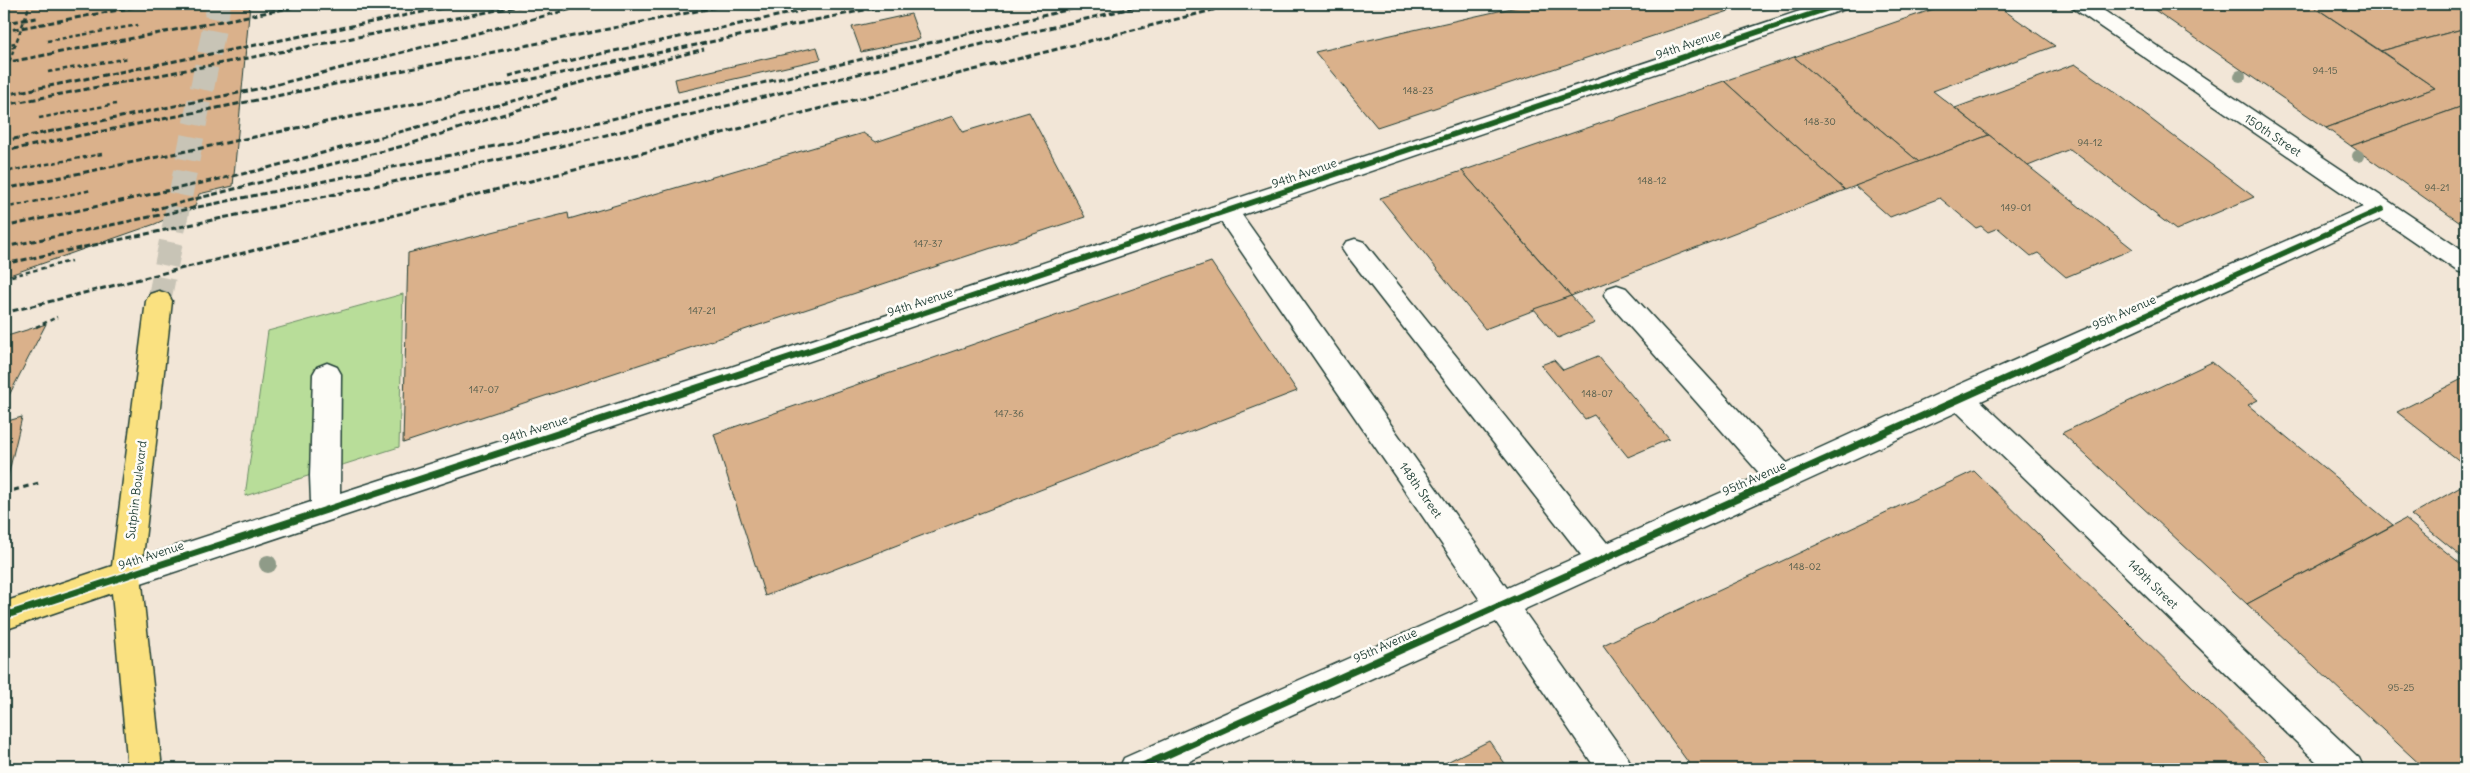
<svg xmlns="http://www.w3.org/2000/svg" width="2470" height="773" viewBox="0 0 2470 773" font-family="Delius,sans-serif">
	<rect width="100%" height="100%" fill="#f2e6d7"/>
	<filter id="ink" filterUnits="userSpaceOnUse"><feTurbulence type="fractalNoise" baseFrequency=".02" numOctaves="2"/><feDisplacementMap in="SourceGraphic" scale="10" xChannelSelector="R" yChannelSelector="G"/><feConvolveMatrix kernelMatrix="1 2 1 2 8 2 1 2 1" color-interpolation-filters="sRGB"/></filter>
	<g filter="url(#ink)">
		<path fill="#b8dd99" stroke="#6c8d66" d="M 403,294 L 399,447 L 245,496 L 268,331 Z"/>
		<g fill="#dab18b" stroke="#1f3d34">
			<path d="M 4,4 L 250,4 L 233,186 L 199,194 L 195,206 L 155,224 L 4,277 Z"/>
			<path d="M 1530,4 L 1728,4 L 1735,9 L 1377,127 L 1315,52 Z"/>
			<path d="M 1948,4 L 1995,4 L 2055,46 L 1933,91 L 1989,135 L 1919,162 L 1794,57 Z"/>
			<path d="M 2146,4 L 2310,4 L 2435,88 L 2326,128 Z"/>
			<path d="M 2310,4 L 2466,4 L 2466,28 L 2381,51 Z"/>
			<path d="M 911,14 L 920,39 L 861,52 L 852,27 Z"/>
			<path d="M 2466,28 L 2466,105 L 2351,146 L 2326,128 L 2435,88 L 2381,51 Z"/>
			<path d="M 817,47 L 821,59 L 678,92 L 675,79 Z"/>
			<path d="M 1794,57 L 1919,162 L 1845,190 L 1724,81 Z"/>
			<path d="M 2075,64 L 2119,95 L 2254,197 L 2176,230 L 2070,149 L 2028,166 L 1955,108 Z"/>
			<path d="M 1724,81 L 1845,190 L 1571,296 L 1462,171 Z"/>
			<path d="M 2466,105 L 2466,227 L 2351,146 Z"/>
			<path d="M 1029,112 L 1085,217 L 403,443 L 408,253 L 568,213 L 569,219 L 863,133 L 876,142 L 953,116 L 963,132 Z"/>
			<path d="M 1989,135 L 2028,166 L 2133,249 L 2066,277 L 2038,253 L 2031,256 L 1998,228 L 1988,232 L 1981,226 L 1976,228 L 1940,198 L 1890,217 L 1855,186 Z"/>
			<path d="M 1462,171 L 1547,269 L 1571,296 L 1485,329 L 1380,198 Z"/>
			<path d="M 1211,262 L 1297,391 L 765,596 L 714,434 Z"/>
			<path d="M 1571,296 L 1595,323 L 1558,338 L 1534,309 Z"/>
			<path d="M 46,324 L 4,405 L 4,337 Z"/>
			<path d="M 1598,356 L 1669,439 L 1628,457 L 1594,415 L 1585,419 L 1541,365 L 1554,360 L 1563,370 Z"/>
			<path d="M 2212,362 L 2258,400 L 2248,405 L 2393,525 L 2247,604 L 2062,433 Z"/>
			<path d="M 2466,377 L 2466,466 L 2397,412 Z"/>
			<path d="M 22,417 L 4,493 L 4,494 L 4,422 Z"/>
			<path d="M 1974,471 L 2276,769 L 1693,769 L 1603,645 Z"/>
			<path d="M 2466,484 L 2466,560 L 2411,515 Z"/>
			<path d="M 2405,519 L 2466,568 L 2466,769 L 2425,769 L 2247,604 Z"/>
			<path d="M 1489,741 L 1509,769 L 1443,769 L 1441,765 Z"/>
		</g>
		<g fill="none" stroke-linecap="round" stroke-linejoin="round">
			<path stroke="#c8c4b6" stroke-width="24" stroke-dasharray="24 12" stroke-linecap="butt" d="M 159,301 L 219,4"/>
			<g stroke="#1f3d34" stroke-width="3">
				<path id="minor" d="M 1821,4 L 1852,4 L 1848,8 L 1242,215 L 1507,588 L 1581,555 L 1346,254 L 1342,248 L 1346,242 L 1355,239 L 1364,242 L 1607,543 L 1761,475 L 1608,302 L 1604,295 L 1608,288 L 1617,285 L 1626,288 L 1787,463 L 1949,389 L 2363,207 L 2073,8 L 2069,4 L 2094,4 L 2466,253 L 2466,274 L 2457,271 L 2381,219 L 1981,401 L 2359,758 L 2364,769 L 2324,769 L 1957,412 L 1523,610 L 1628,758 L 1633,769 L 1596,769 L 1496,622 L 1172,769 L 1119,769 L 1124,758 L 1480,600 L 1221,222 L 742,384 L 126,588 L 115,584 L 111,575 L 115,566 L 311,502 L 310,476 L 313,374 L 317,367 L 327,363 L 337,367 L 341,374 L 340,493 L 722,370 Z"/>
			</g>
			<g stroke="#1f3d34" stroke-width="3">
				<path id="major" d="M 159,291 L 168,294 L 172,301 L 141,575 L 162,769 L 128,769 L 112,593 L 4,630 L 4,602 L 112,566 L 146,301 L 150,294 Z"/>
			</g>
			<g stroke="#1f3d34" stroke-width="2.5" stroke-dasharray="4.5 3" stroke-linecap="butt">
				<path d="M 47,41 L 138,25"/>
				<path d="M 4,45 L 15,43"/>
				<path d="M 4,49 L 14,47"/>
				<path d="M 48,72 L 129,58"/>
				<path d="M 39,118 L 116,104"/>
				<path d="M 9,171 L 102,154"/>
				<path d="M 4,208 L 92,190"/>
				<path d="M 4,278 L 71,261"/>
				<path d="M 36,327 L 57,317"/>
			</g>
			<path stroke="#1f3d34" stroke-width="3" stroke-dasharray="5.5 4.5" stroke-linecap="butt" d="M 4,493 L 39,483"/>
			<use href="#minor" fill="#fdfcf7" fill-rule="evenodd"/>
			<use href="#major" fill="#fae180" fill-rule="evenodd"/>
			<g stroke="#1f3d34" stroke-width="3" stroke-dasharray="6 3" stroke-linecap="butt">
				<path d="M 4,23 L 37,18"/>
				<path d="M 4,31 L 151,4"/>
				<path d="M 4,63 L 310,4"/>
				<path d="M 509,76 L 577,59 L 833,4"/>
				<path d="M 4,95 L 463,4"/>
				<path d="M 4,105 L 529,4"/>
				<path d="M 4,141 L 267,87 L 591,4"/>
				<path d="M 4,151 L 732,4"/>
				<path d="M 4,189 L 893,4"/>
				<path d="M 152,210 L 403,146 L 559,97"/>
				<path d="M 4,227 L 260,170 L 704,49"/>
				<path d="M 4,247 L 524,140 L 1092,4"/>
				<path d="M 4,264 L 540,151 L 1148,4"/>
				<path d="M 4,313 L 1237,4"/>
			</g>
			<path stroke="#1f3d34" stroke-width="2.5" stroke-dasharray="4.5 3" stroke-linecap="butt" d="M 4,76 L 30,4"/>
			<g stroke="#fdfcf7" stroke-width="8">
				<g id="cycleway-far1">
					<path d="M 837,342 L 1841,4"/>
					<path d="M 2086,342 L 2382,209"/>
				</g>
			</g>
			<g stroke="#fdfcf7" stroke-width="10">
				<g id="cycleway">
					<path d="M 4,616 L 840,341"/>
					<path d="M 1136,769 L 2089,341"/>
				</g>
			</g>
			<use href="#cycleway-far1" stroke="#1b5e20" stroke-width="5.5"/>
			<use href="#cycleway" stroke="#1b5e20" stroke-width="7"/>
		</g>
		<g fill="#8f9b88">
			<circle cx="2240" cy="76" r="6"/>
			<circle cx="2358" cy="156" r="6"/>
			<circle cx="268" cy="564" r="9"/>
		</g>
	</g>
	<g text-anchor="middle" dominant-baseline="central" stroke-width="5" stroke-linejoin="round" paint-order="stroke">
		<g font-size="10" fill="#4e5a4a">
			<text x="2325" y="70">94-15</text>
			<text x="1418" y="90">148-23</text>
			<text x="1820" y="121">148-30</text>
			<text x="2090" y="142">94-12</text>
			<text x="1652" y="180">148-12</text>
			<text x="2437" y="187">94-21</text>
			<text x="2016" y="207">149-01</text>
			<text x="928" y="243">147-37</text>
			<text x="702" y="310">147-21</text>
			<text x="484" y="389">147-07</text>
			<text x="1597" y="393">148-07</text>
			<text x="1009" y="413">147-36</text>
			<text x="1805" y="566">148-02</text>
			<text x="2401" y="687">95-25</text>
		</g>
		<g font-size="12" fill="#1f3d34" stroke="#fdfcf7">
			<text transform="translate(1688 44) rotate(-19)">94th Avenue</text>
			<text transform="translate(2273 135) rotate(34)">150th Street</text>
			<text transform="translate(1304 173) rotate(-19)">94th Avenue</text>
			<text transform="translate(920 302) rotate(-18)">94th Avenue</text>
			<text transform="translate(2124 312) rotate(-24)">95th Avenue</text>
			<text transform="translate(535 429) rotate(-18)">94th Avenue</text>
			<text transform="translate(1754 478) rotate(-24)">95th Avenue</text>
			<text transform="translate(136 490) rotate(-83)">Sutphin Boulevard</text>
			<text transform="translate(1421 490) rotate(55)">148th Street</text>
			<text transform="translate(151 555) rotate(-18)">94th Avenue</text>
			<text transform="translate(2153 584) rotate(44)">149th Street</text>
			<text transform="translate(1385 645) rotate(-24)">95th Avenue</text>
		</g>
	</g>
	<rect width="2470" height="773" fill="none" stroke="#fdfcf7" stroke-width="20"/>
	<rect x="10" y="10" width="2450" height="753" fill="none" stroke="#1f3d34" stroke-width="2" filter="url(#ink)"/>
</svg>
